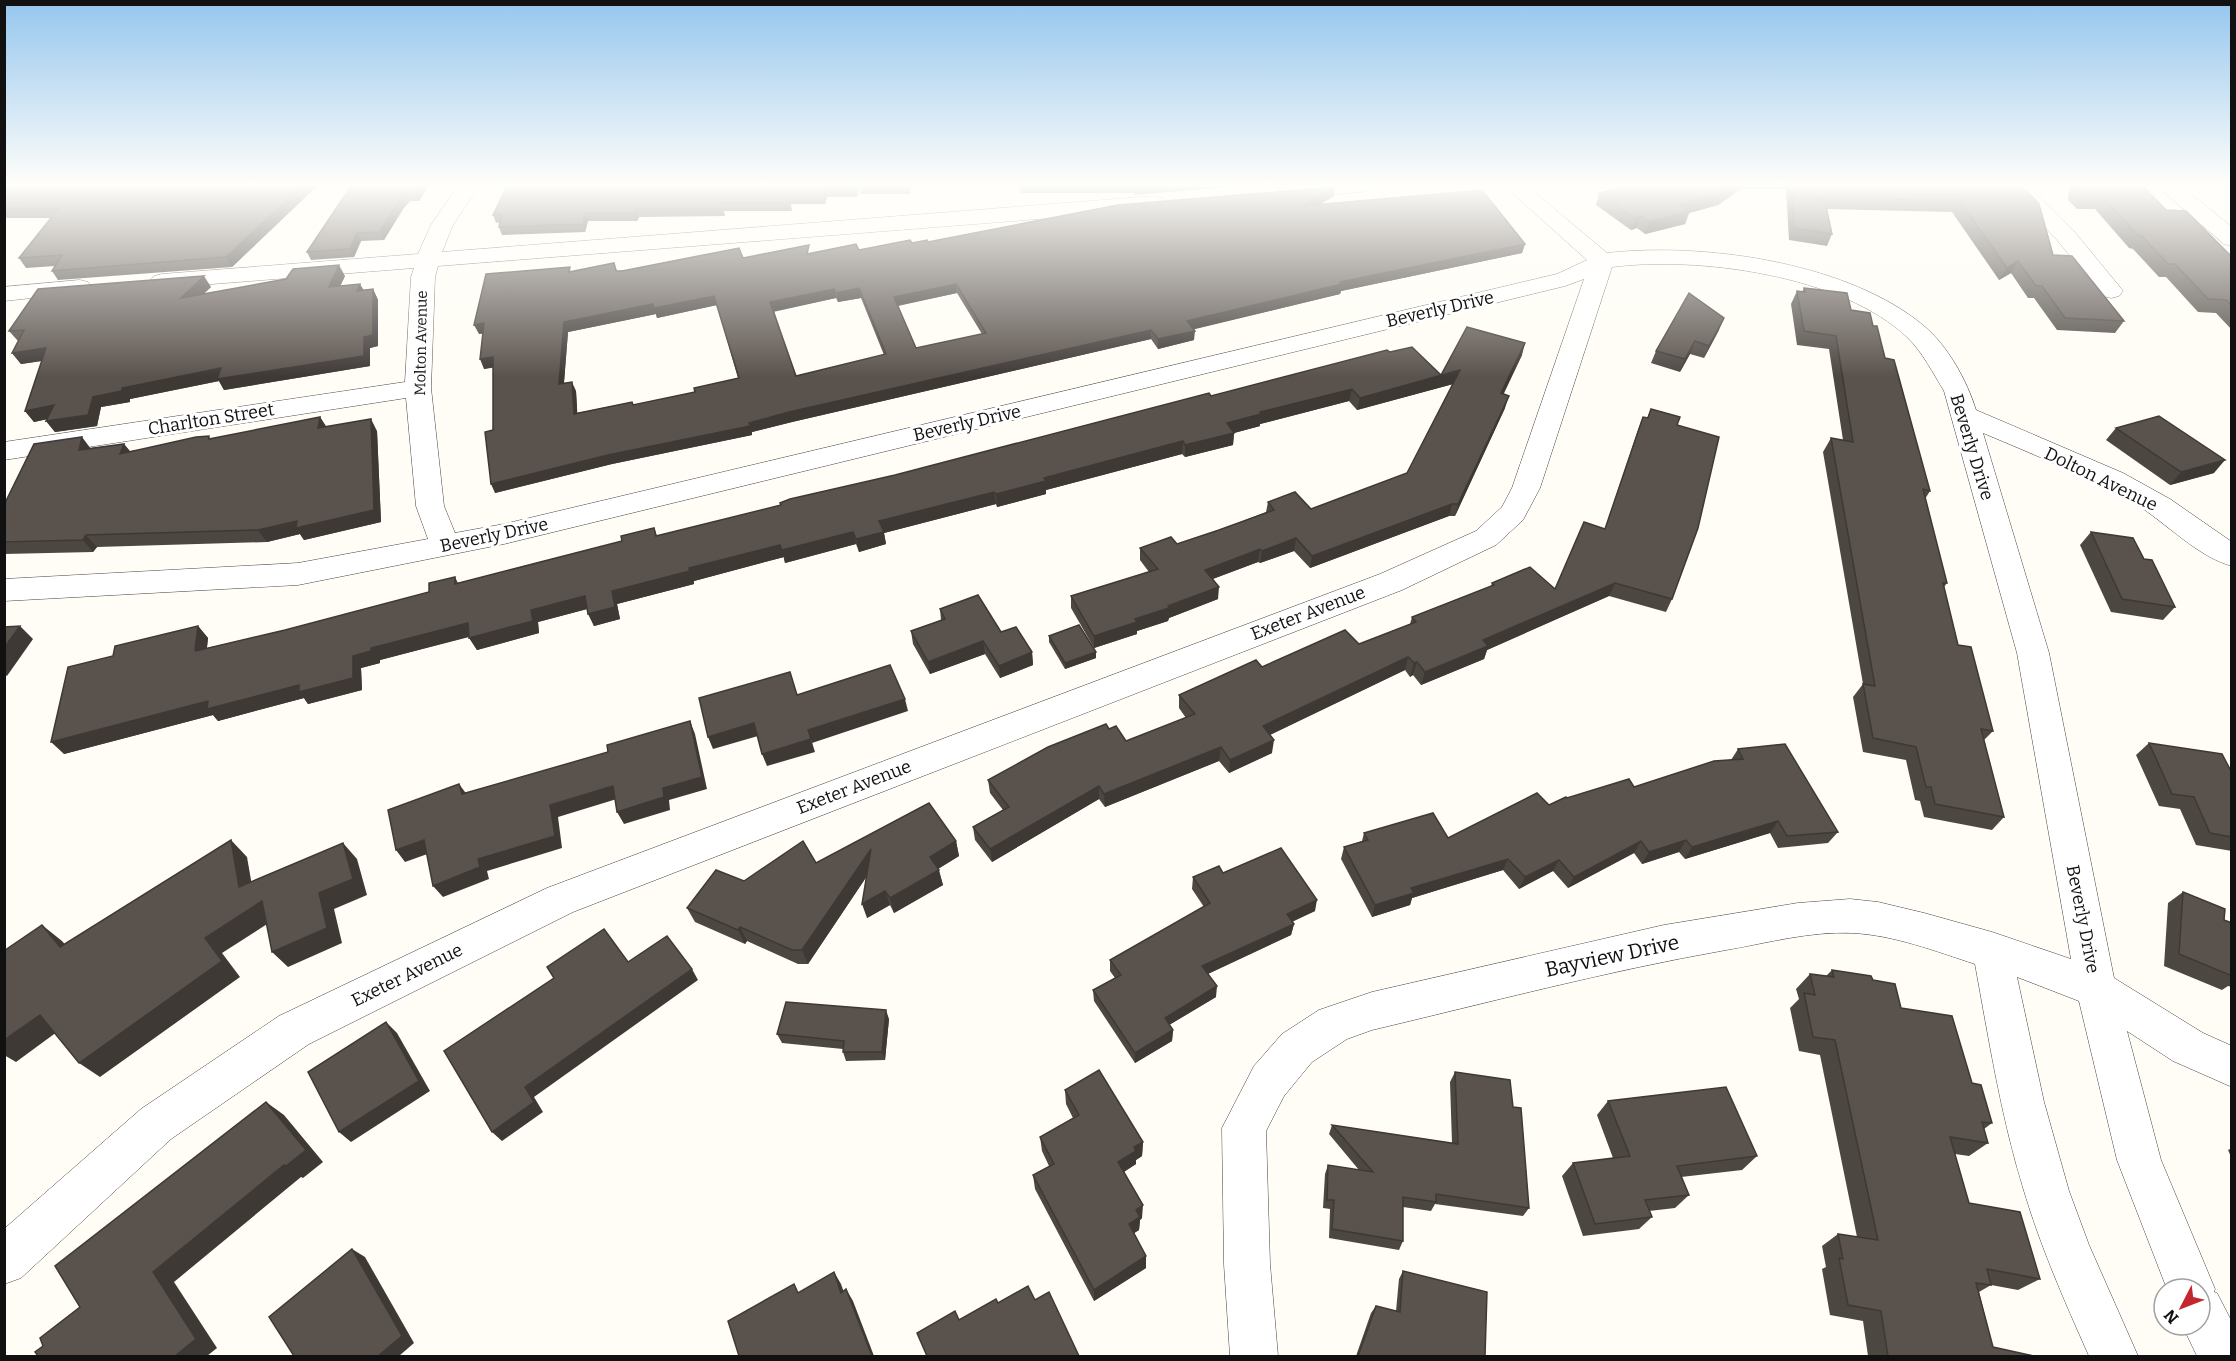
<svg xmlns="http://www.w3.org/2000/svg" width="2236" height="1361" viewBox="0 0 2236 1361" font-family="Bitter,serif">
	<rect width="100%" height="100%" fill="#fffdf5"/>
	<g fill="none" stroke-linecap="round" stroke-linejoin="round">
		<g stroke="#444" stroke-width="1">
			<g id="minor">
				<path d="M 458,186 L 479,186 L 453,225 L 442,252 L 1154,196 L 1162,198 L 1165,203 L 1162,208 L 1154,210 L 438,266 L 435,277 L 431,388 L 444,506 L 455,533 L 504,524 L 1557,274 L 1587,260 L 1504,186 L 1527,186 L 1607,253 C 1702,242 1848,262 1924,326 C 1948,346 1967,381 1976,410 L 2123,473 L 2170,499 L 2232,542 L 2232,566 C 2198,557 2166,523 2136,504 C 2087,476 2035,455 1983,433 L 2049,653 L 2114,978 L 2203,1033 L 2232,1046 L 2232,1087 L 2173,1061 L 2127,1031 L 2161,1160 L 2215,1289 L 2214,1292 L 2217,1293 L 2232,1322 L 2232,1356 L 2197,1356 L 2183,1327 L 2182,1325 L 2200,1325 L 2200,1289 L 2167,1289 L 2117,1160 L 2079,1001 L 2017,977 L 2044,1102 L 2069,1191 L 2089,1245 L 2138,1356 L 2089,1356 C 2065,1302 2041,1248 2024,1191 C 2001,1117 1989,1040 1975,964 C 1935,951 1894,935 1852,933 C 1810,931 1767,943 1726,950 C 1607,971 1490,1002 1372,1030 L 1347,1039 L 1312,1062 L 1284,1096 L 1266,1131 L 1270,1264 L 1278,1356 L 1230,1356 L 1224,1264 L 1222,1128 L 1254,1066 L 1282,1034 L 1319,1010 L 1372,992 L 1664,925 L 1798,903 L 1850,899 L 1878,902 L 1924,913 L 1992,932 L 2071,959 L 2017,653 L 1944,391 C 1933,373 1923,353 1908,338 C 1843,275 1698,256 1612,267 L 1540,488 L 1523,520 L 1496,545 L 1402,590 L 573,912 L 309,1044 L 171,1139 L 21,1278 L 4,1284 L 4,1229 L 141,1109 L 279,1016 L 547,888 L 1380,574 L 1476,531 L 1502,507 L 1512,488 L 1584,279 L 1565,286 L 504,544 L 298,585 L 4,601 L 4,579 L 298,563 L 428,539 L 416,506 L 406,398 L 4,460 L 4,442 L 405,382 L 411,277 L 414,268 L 162,288 L 154,286 L 150,281 L 154,276 L 162,274 L 418,254 L 431,225 Z"/>
				<path d="M 1285,186 L 1370,186 L 1368,191 L 1360,192 L 1289,198 L 1281,197 L 1278,192 Z"/>
				<path d="M 2007,186 L 2029,186 L 2073,230 L 2119,286 L 2123,291 L 2119,296 L 2111,298 L 2103,296 L 2057,240 Z"/>
				<path d="M 2157,186 L 2181,186 L 2232,227 L 2232,246 L 2224,244 Z"/>
				<path d="M 80,280 L 88,282 L 92,287 L 88,292 L 4,301 L 4,287 Z"/>
			</g>
		</g>
		<use href="#minor" fill="#fff" fill-rule="evenodd"/>
	</g>
	<g fill="#4d4742" fill-rule="evenodd">
		<path d="M 4,186 L 317,186 L 232,267 L 58,280 L 52,271 L 55,266 L 26,268 L 19,258 L 51,218 L 4,218 Z"/>
		<path d="M 351,186 L 428,186 L 419,201 L 410,201 L 403,209 L 384,240 L 361,241 L 354,257 L 311,260 L 307,252 Z"/>
		<path d="M 860,186 L 857,197 L 827,197 L 825,204 L 791,204 L 792,211 L 724,211 L 725,216 L 639,217 L 637,221 L 588,221 L 585,232 L 502,235 L 499,227 L 500,222 L 496,223 L 493,215 Z"/>
		<path d="M 860,186 L 912,186 L 910,194 L 861,194 Z"/>
		<path d="M 1020,186 L 1239,186 L 1135,195 L 1134,193 L 1021,193 Z"/>
		<path d="M 1628,186 L 2022,186 L 2053,255 L 2124,321 L 2115,333 L 2057,330 L 2034,298 L 2028,298 L 2011,273 L 1999,280 L 1952,212 L 1827,209 L 1832,234 L 1827,246 L 1789,240 L 1786,189 L 1741,189 L 1718,205 L 1689,213 L 1685,224 L 1645,234 L 1637,228 L 1631,230 L 1596,205 L 1599,193 Z"/>
		<path d="M 2069,186 L 2143,186 L 2166,210 L 2232,257 L 2232,330 L 2216,313 L 2198,312 L 2166,277 L 2159,277 L 2133,249 L 2129,248 L 2095,209 L 2077,209 L 2068,200 Z"/>
		<path d="M 1335,187 L 1334,196 L 1320,204 L 1525,244 L 1522,253 L 1341,291 L 1340,294 L 1193,329 L 1194,340 L 1158,349 L 1151,339 L 792,422 L 752,432 L 752,435 L 612,464 L 495,493 L 493,430 L 493,367 L 484,369 L 483,333 L 479,334 L 572,272 L 614,263 L 617,271 L 743,258 L 859,250 L 912,243 L 928,242 ZM 957,293 L 982,334 L 916,348 L 898,306 ZM 836,298 L 838,302 L 861,298 L 884,355 L 796,376 L 774,311 ZM 717,305 L 738,378 L 695,392 L 634,405 L 632,402 L 577,413 L 576,391 L 564,383 L 568,332 L 656,314 L 657,318 Z"/>
		<path d="M 345,276 L 340,286 L 364,290 L 373,289 L 378,300 L 378,346 L 370,348 L 370,366 L 224,390 L 219,381 L 130,399 L 130,402 L 101,407 L 97,426 L 55,432 L 46,421 L 47,419 L 34,422 L 25,411 L 42,361 L 21,364 L 12,353 L 18,341 L 9,331 L 211,287 L 203,294 Z"/>
		<path d="M 1804,288 L 1851,310 L 1873,326 L 1885,358 L 1930,491 L 1925,499 L 1947,583 L 1944,587 L 1958,645 L 1993,731 L 1984,740 L 2004,817 L 1992,830 L 1924,817 L 1920,801 L 1915,800 L 1906,760 L 1863,752 L 1853,697 L 1863,684 L 1823,452 L 1831,438 L 1843,440 L 1829,349 L 1797,345 L 1791,304 L 1797,291 L 1802,292 Z"/>
		<path d="M 1719,330 L 1704,358 L 1690,354 L 1680,372 L 1651,363 L 1656,351 Z"/>
		<path d="M 1390,352 L 1441,375 L 1522,355 L 1503,394 L 1505,408 L 1455,516 L 1449,516 L 1310,568 L 1294,551 L 1260,563 L 1258,562 L 1213,579 L 1218,599 L 1169,618 L 1168,621 L 1137,631 L 1137,634 L 1094,648 L 1071,608 L 1071,596 L 1149,572 L 1140,560 L 1140,548 L 1177,544 L 1219,530 L 1266,512 L 1268,502 L 1311,509 L 1407,473 L 1453,384 L 1357,410 L 1349,401 L 1260,424 L 1260,426 L 1234,433 L 1233,445 L 1185,457 L 1182,454 L 1046,490 L 1046,494 L 997,507 L 996,504 L 884,533 L 886,544 L 859,552 L 856,544 L 785,563 L 784,557 L 694,581 L 694,584 L 617,604 L 620,619 L 594,626 L 587,609 L 538,622 L 539,633 L 477,650 L 469,637 L 380,660 L 380,663 L 361,668 L 362,690 L 308,704 L 304,698 L 218,721 L 213,715 L 64,754 L 113,656 L 198,626 L 208,638 L 207,648 L 285,630 L 429,592 L 455,577 L 458,583 L 622,541 L 654,528 L 657,536 L 781,506 L 895,475 Z"/>
		<path d="M 1651,409 L 1677,425 L 1672,599 L 1666,612 L 1609,596 L 1487,650 L 1484,659 L 1421,685 L 1413,675 L 1410,677 L 1405,670 L 1270,735 L 1272,753 L 1229,773 L 1219,761 L 1105,807 L 1099,799 L 992,862 L 975,840 L 973,827 L 1003,810 L 990,793 L 988,780 L 1109,729 L 1126,741 L 1186,718 L 1179,708 L 1179,695 L 1262,667 L 1359,644 L 1410,624 L 1412,617 L 1491,586 L 1492,583 L 1555,589 L 1605,529 L 1638,430 L 1643,417 L 1647,418 Z"/>
		<path d="M 320,417 L 326,426 L 377,431 L 381,522 L 304,540 L 300,534 L 267,542 L 97,547 L 93,552 L 4,554 L 4,505 L 91,448 L 124,444 L 130,451 L 212,439 Z"/>
		<path d="M 2116,428 L 2214,473 L 2170,485 L 2106,440 Z"/>
		<path d="M 2091,532 L 2144,559 L 2175,607 L 2163,620 L 2111,612 L 2080,545 Z"/>
		<path d="M 940,609 L 1001,632 L 1032,652 L 1033,665 L 1000,678 L 985,654 L 930,674 L 913,644 L 911,631 L 941,620 Z"/>
		<path d="M 1049,636 L 1096,658 L 1065,669 L 1049,642 Z"/>
		<path d="M 2149,743 L 2232,773 L 2232,851 L 2196,845 L 2180,809 L 2159,806 L 2136,755 Z"/>
		<path d="M 1738,749 L 1838,832 L 1828,843 L 1778,848 L 1770,833 L 1685,859 L 1679,852 L 1642,864 L 1634,853 L 1568,888 L 1553,871 L 1519,889 L 1503,870 L 1412,898 L 1410,905 L 1372,917 L 1341,859 L 1344,847 L 1362,841 L 1364,833 L 1448,838 L 1549,805 L 1634,787 L 1731,760 Z"/>
		<path d="M 956,841 L 959,856 L 938,869 L 943,885 L 894,913 L 890,905 L 867,918 L 867,876 L 808,964 L 798,964 L 747,941 L 745,944 L 695,922 L 687,908 L 744,881 L 816,863 Z"/>
		<path d="M 1223,873 L 1315,911 L 1292,922 L 1294,924 L 1291,935 L 1208,974 L 1216,997 L 1169,1025 L 1173,1030 L 1172,1041 L 1135,1063 L 1094,1001 L 1093,990 L 1115,978 L 1110,971 L 1110,960 L 1204,907 L 1192,889 L 1193,877 Z"/>
		<path d="M 2183,892 L 2224,920 L 2232,923 L 2232,987 L 2228,986 L 2222,990 L 2164,966 L 2168,903 Z"/>
		<path d="M 1832,970 L 1873,980 L 1901,1008 L 1972,1083 L 1992,1123 L 1984,1129 L 1988,1143 L 1969,1156 L 1955,1154 L 1969,1203 L 2040,1279 L 2018,1290 L 1991,1285 L 1979,1292 L 1993,1347 L 2034,1356 L 1868,1356 L 1863,1321 L 1830,1315 L 1822,1269 L 1826,1267 L 1822,1246 L 1838,1234 L 1857,1237 L 1820,1055 L 1799,1051 L 1790,1008 L 1799,999 L 1796,989 L 1810,974 L 1826,976 Z"/>
		<path d="M 889,1019 L 885,1060 L 846,1061 L 843,1052 L 843,1049 L 782,1043 L 777,1034 Z"/>
		<path d="M 1455,1072 L 1513,1107 L 1529,1208 L 1523,1216 L 1435,1204 L 1431,1211 L 1403,1207 L 1403,1241 L 1399,1250 L 1329,1238 L 1330,1209 L 1323,1208 L 1325,1174 L 1328,1165 L 1359,1170 L 1329,1134 L 1332,1125 L 1452,1143 L 1450,1082 Z"/>
		<path d="M 1065,1090 L 1143,1142 L 1142,1156 L 1136,1160 L 1136,1164 L 1123,1172 L 1142,1218 L 1140,1220 L 1139,1230 L 1134,1233 L 1146,1256 L 1146,1268 L 1094,1301 L 1035,1189 L 1033,1175 L 1049,1166 L 1042,1151 L 1040,1137 L 1073,1118 L 1066,1104 Z"/>
		<path d="M 1608,1101 L 1757,1156 L 1742,1170 L 1681,1177 L 1689,1195 L 1675,1208 L 1649,1211 L 1652,1217 L 1639,1229 L 1583,1236 L 1562,1176 L 1573,1163 L 1613,1158 L 1597,1115 Z"/>
		<path d="M 2232,1148 L 2232,1159 L 2228,1150 Z"/>
		<path d="M 1403,1271 L 1485,1356 L 1356,1356 L 1371,1313 L 1376,1306 L 1396,1311 L 1399,1279 Z"/>
	</g>
	<g fill="#3f3936">
		<path d="M 302,186 L 317,186 L 232,267 L 226,257 Z"/>
		<path d="M 419,186 L 428,186 L 419,201 L 415,193 Z"/>
		<path d="M 856,186 L 860,186 L 857,197 L 856,190 Z"/>
		<path d="M 1732,186 L 1742,186 L 1741,189 L 1718,205 L 1689,213 L 1685,224 L 1645,234 L 1649,222 L 1678,204 Z"/>
		<path d="M 1335,187 L 1334,196 L 1301,215 L 1302,206 Z"/>
		<path d="M 826,190 L 827,197 L 825,204 L 824,196 Z"/>
		<path d="M 406,193 L 410,201 L 403,209 L 384,240 L 380,232 L 399,200 Z"/>
		<path d="M 636,209 L 639,217 L 637,221 L 634,213 Z"/>
		<path d="M 585,213 L 588,221 L 585,232 L 583,224 Z"/>
		<path d="M 1642,216 L 1637,228 L 1631,230 L 1635,218 Z"/>
		<path d="M 357,233 L 361,241 L 354,257 L 350,249 Z"/>
		<path d="M 1525,244 L 1522,253 L 1341,291 L 1340,294 L 1187,331 L 1187,321 L 1340,282 Z"/>
		<path d="M 2018,261 L 2011,273 L 1999,280 L 2007,268 Z"/>
		<path d="M 339,265 L 345,276 L 335,297 L 329,287 Z"/>
		<path d="M 204,276 L 211,287 L 188,309 L 181,298 Z"/>
		<path d="M 360,284 L 366,294 L 357,291 Z"/>
		<path d="M 956,284 L 957,293 L 895,306 L 894,297 Z"/>
		<path d="M 859,288 L 861,298 L 838,302 L 836,293 Z"/>
		<path d="M 373,289 L 378,300 L 378,346 L 370,348 L 370,366 L 224,390 L 219,381 L 130,399 L 130,402 L 101,407 L 97,426 L 55,432 L 46,421 L 93,397 L 122,388 L 364,337 Z"/>
		<path d="M 834,289 L 836,298 L 773,312 L 770,302 Z"/>
		<path d="M 714,296 L 717,305 L 657,318 L 656,314 L 568,332 L 563,394 L 559,384 L 564,322 L 653,304 Z"/>
		<path d="M 1724,318 L 1719,330 L 1704,358 L 1709,346 Z"/>
		<path d="M 484,323 L 489,333 L 479,334 L 474,325 Z"/>
		<path d="M 1151,330 L 1151,339 L 792,422 L 752,432 L 752,435 L 612,464 L 495,493 L 491,484 L 608,455 L 749,423 L 789,412 Z"/>
		<path d="M 1195,331 L 1194,340 L 1158,349 L 1158,339 Z"/>
		<path d="M 1695,341 L 1690,354 L 1680,372 L 1685,359 Z"/>
		<path d="M 1525,343 L 1522,355 L 1498,406 L 1501,393 Z"/>
		<path d="M 46,348 L 54,359 L 21,364 L 12,353 Z"/>
		<path d="M 493,357 L 497,367 L 484,369 L 480,359 Z"/>
		<path d="M 1460,370 L 1457,383 L 1357,410 L 1360,398 Z"/>
		<path d="M 572,382 L 576,391 L 578,424 L 574,414 Z"/>
		<path d="M 1352,389 L 1349,401 L 1260,424 L 1260,426 L 1234,433 L 1233,445 L 1185,457 L 1185,445 L 1227,423 L 1260,412 Z"/>
		<path d="M 1509,396 L 1505,408 L 1455,516 L 1458,504 Z"/>
		<path d="M 54,405 L 62,416 L 34,422 L 25,411 Z"/>
		<path d="M 320,417 L 327,429 L 318,428 Z"/>
		<path d="M 371,419 L 377,431 L 381,522 L 304,540 L 300,534 L 267,542 L 258,530 L 297,521 Z"/>
		<path d="M 82,437 L 91,449 L 79,450 Z"/>
		<path d="M 1183,441 L 1182,454 L 1046,490 L 1046,494 L 997,507 L 996,494 L 1044,478 Z"/>
		<path d="M 124,444 L 133,456 L 120,454 Z"/>
		<path d="M 2225,460 L 2214,473 L 2170,485 L 2181,472 Z"/>
		<path d="M 994,492 L 996,504 L 884,533 L 886,544 L 859,552 L 856,539 L 879,521 Z"/>
		<path d="M 1452,504 L 1449,516 L 1310,568 L 1312,556 Z"/>
		<path d="M 853,532 L 856,544 L 785,563 L 782,550 Z"/>
		<path d="M 86,535 L 97,547 L 93,552 L 83,540 Z"/>
		<path d="M 1296,538 L 1294,551 L 1260,563 L 1262,551 Z"/>
		<path d="M 780,545 L 784,557 L 694,581 L 694,584 L 617,604 L 620,619 L 594,626 L 588,614 L 612,591 L 689,568 Z"/>
		<path d="M 1260,549 L 1258,562 L 1204,582 L 1205,570 Z"/>
		<path d="M 1615,583 L 1609,596 L 1487,650 L 1484,659 L 1421,685 L 1425,672 L 1483,640 Z"/>
		<path d="M 1219,587 L 1218,599 L 1169,618 L 1168,621 L 1137,631 L 1137,634 L 1094,648 L 1094,636 Z"/>
		<path d="M 585,596 L 591,608 L 538,622 L 539,633 L 477,650 L 469,638 L 531,610 Z"/>
		<path d="M 468,623 L 475,635 L 380,660 L 380,663 L 361,668 L 362,690 L 308,704 L 304,698 L 218,721 L 213,715 L 64,754 L 51,742 L 353,656 L 371,648 Z"/>
		<path d="M 20,626 L 33,639 L 7,676 L 4,674 L 4,648 Z"/>
		<path d="M 198,626 L 208,638 L 205,662 L 195,650 Z"/>
		<path d="M 983,641 L 985,654 L 930,674 L 928,662 Z"/>
		<path d="M 1032,652 L 1033,665 L 1000,678 L 999,666 Z"/>
		<path d="M 1096,652 L 1096,658 L 1065,669 L 1065,663 Z"/>
		<path d="M 1408,657 L 1405,670 L 1261,739 L 1263,726 Z"/>
		<path d="M 1417,662 L 1413,675 L 1410,677 L 1414,663 Z"/>
		<path d="M 905,699 L 908,711 L 812,743 L 808,730 Z"/>
		<path d="M 690,721 L 695,734 L 707,789 L 669,800 L 670,810 L 624,824 L 617,812 Z"/>
		<path d="M 754,723 L 758,736 L 713,749 L 708,737 Z"/>
		<path d="M 811,739 L 815,752 L 767,766 L 762,754 Z"/>
		<path d="M 1274,740 L 1272,753 L 1229,773 L 1230,760 Z"/>
		<path d="M 1221,747 L 1219,761 L 1105,807 L 1104,794 Z"/>
		<path d="M 459,784 L 468,796 L 462,794 Z"/>
		<path d="M 613,786 L 620,798 L 558,817 L 562,848 L 487,871 L 489,879 L 443,897 L 433,886 L 478,859 L 550,805 Z"/>
		<path d="M 1099,786 L 1099,799 L 992,862 L 990,849 Z"/>
		<path d="M 1778,821 L 1770,833 L 1685,859 L 1692,847 Z"/>
		<path d="M 231,840 L 247,857 L 255,903 L 239,887 Z"/>
		<path d="M 424,840 L 433,852 L 405,862 L 396,850 Z"/>
		<path d="M 1686,840 L 1679,852 L 1642,864 L 1649,852 Z"/>
		<path d="M 956,841 L 959,856 L 933,872 L 930,857 Z"/>
		<path d="M 1641,841 L 1634,853 L 1568,888 L 1574,877 Z"/>
		<path d="M 343,843 L 357,859 L 367,895 L 334,909 L 342,943 L 288,967 L 272,952 L 319,893 Z"/>
		<path d="M 871,849 L 875,864 L 808,964 L 802,950 Z"/>
		<path d="M 1508,859 L 1503,870 L 1412,898 L 1410,905 L 1372,917 L 1375,905 L 1411,888 Z"/>
		<path d="M 1559,860 L 1553,871 L 1519,889 L 1525,877 Z"/>
		<path d="M 939,870 L 943,885 L 894,913 L 890,898 Z"/>
		<path d="M 885,891 L 890,905 L 867,918 L 862,904 Z"/>
		<path d="M 1317,900 L 1315,911 L 1284,925 L 1287,914 Z"/>
		<path d="M 262,901 L 278,917 L 222,953 L 240,977 L 100,1077 L 79,1063 L 205,938 Z"/>
		<path d="M 1294,924 L 1291,935 L 1201,977 L 1202,966 Z"/>
		<path d="M 42,925 L 62,941 L 81,962 L 60,947 Z"/>
		<path d="M 740,927 L 747,941 L 745,944 L 738,930 Z"/>
		<path d="M 692,969 L 698,980 L 534,1097 L 543,1112 L 502,1141 L 492,1132 L 525,1087 Z"/>
		<path d="M 1217,986 L 1216,997 L 1164,1028 L 1165,1018 Z"/>
		<path d="M 886,1010 L 889,1019 L 885,1060 L 882,1052 Z"/>
		<path d="M 40,1015 L 61,1029 L 16,1062 L 4,1055 L 4,1040 Z"/>
		<path d="M 386,1022 L 397,1033 L 430,1091 L 351,1142 L 339,1132 Z"/>
		<path d="M 1173,1030 L 1172,1041 L 1135,1063 L 1135,1053 Z"/>
		<path d="M 266,1102 L 284,1115 L 323,1162 L 303,1178 L 301,1177 L 174,1282 L 217,1348 L 207,1356 L 175,1356 L 153,1272 Z"/>
		<path d="M 1143,1142 L 1142,1156 L 1136,1160 L 1136,1164 L 1118,1176 L 1118,1162 L 1134,1147 Z"/>
		<path d="M 1143,1205 L 1142,1218 L 1140,1220 L 1139,1230 L 1128,1237 L 1129,1224 L 1136,1210 Z"/>
		<path d="M 352,1249 L 365,1257 L 414,1343 L 399,1356 L 378,1356 Z"/>
		<path d="M 1146,1256 L 1146,1268 L 1094,1301 L 1094,1290 Z"/>
		<path d="M 834,1272 L 841,1284 L 848,1304 L 841,1293 Z"/>
		<path d="M 846,1289 L 853,1301 L 874,1356 L 872,1356 Z"/>
	</g>
	<g fill="#5a524d" stroke="#3f3936" stroke-width="1.5" fill-rule="evenodd">
		<path d="M 4,186 L 302,186 L 226,257 L 52,271 L 62,255 L 19,258 L 58,209 L 4,208 Z"/>
		<path d="M 351,186 L 419,186 L 415,193 L 406,193 L 399,200 L 380,232 L 357,233 L 350,249 L 307,252 Z"/>
		<path d="M 507,186 L 856,186 L 856,190 L 826,190 L 824,196 L 787,197 L 791,203 L 721,203 L 723,209 L 636,209 L 634,213 L 585,213 L 583,224 L 499,227 L 501,214 L 493,215 Z"/>
		<path d="M 860,186 L 910,186 L 909,188 L 860,188 Z"/>
		<path d="M 1628,186 L 1732,186 L 1723,193 L 1678,204 L 1689,211 L 1649,222 L 1642,216 L 1635,218 L 1599,193 Z"/>
		<path d="M 1792,186 L 2022,186 L 2039,204 L 2053,255 L 2072,256 L 2124,321 L 2065,318 L 2042,286 L 2036,286 L 2018,261 L 2007,268 L 1959,200 L 1813,197 L 1825,202 L 1832,234 L 1794,228 Z"/>
		<path d="M 2076,186 L 2143,186 L 2166,210 L 2186,211 L 2232,257 L 2232,306 L 2226,300 L 2208,299 L 2175,264 L 2168,264 L 2142,236 L 2138,236 L 2103,197 L 2085,196 Z"/>
		<path d="M 1335,187 L 1302,206 L 1482,190 L 1525,244 L 1340,282 L 1342,284 L 1187,321 L 1195,331 L 1158,339 L 1151,330 L 789,412 L 749,423 L 750,426 L 608,455 L 491,484 L 485,432 L 493,430 L 493,357 L 480,359 L 484,323 L 474,325 L 486,274 L 570,267 L 569,272 L 614,263 L 616,271 L 622,271 L 739,248 L 743,258 L 809,245 L 807,254 L 856,244 L 859,250 L 910,240 L 912,243 L 927,240 L 928,242 L 1118,205 ZM 956,284 L 986,333 L 916,348 L 894,297 ZM 859,288 L 886,354 L 796,376 L 770,302 L 834,289 L 836,293 ZM 714,296 L 739,378 L 694,388 L 695,392 L 633,405 L 632,402 L 574,414 L 572,382 L 559,384 L 564,322 L 653,304 L 654,308 Z"/>
		<path d="M 339,265 L 329,287 L 360,284 L 357,291 L 373,289 L 373,335 L 364,337 L 364,356 L 217,379 L 221,368 L 122,388 L 122,391 L 93,397 L 88,415 L 46,421 L 54,405 L 25,411 L 46,348 L 12,353 L 24,330 L 9,331 L 38,289 L 204,276 L 181,298 L 286,279 L 293,269 Z"/>
		<path d="M 1804,288 L 1847,293 L 1851,310 L 1870,313 L 1873,326 L 1877,326 L 1885,358 L 1894,360 L 1930,491 L 1923,489 L 1947,583 L 1943,583 L 1958,645 L 1971,647 L 1993,731 L 1981,729 L 2004,817 L 1935,804 L 1931,787 L 1926,787 L 1916,747 L 1873,738 L 1863,684 L 1875,686 L 1831,438 L 1853,442 L 1836,336 L 1804,331 L 1797,291 L 1805,292 Z"/>
		<path d="M 1689,293 L 1724,318 L 1709,346 L 1695,341 L 1685,359 L 1656,351 Z"/>
		<path d="M 1467,327 L 1525,343 L 1501,393 L 1509,396 L 1458,504 L 1452,504 L 1312,556 L 1296,538 L 1262,551 L 1260,549 L 1205,570 L 1219,587 L 1168,606 L 1169,608 L 1135,619 L 1137,622 L 1094,636 L 1071,596 L 1158,569 L 1140,548 L 1171,537 L 1177,544 L 1219,530 L 1274,510 L 1268,502 L 1295,492 L 1311,509 L 1407,473 L 1460,370 L 1360,398 L 1352,389 L 1260,412 L 1261,414 L 1227,423 L 1234,433 L 1185,445 L 1183,441 L 1044,478 L 1046,481 L 996,494 L 994,492 L 879,521 L 884,532 L 856,539 L 853,532 L 782,550 L 780,545 L 689,568 L 690,571 L 612,591 L 615,607 L 588,614 L 585,596 L 531,610 L 533,621 L 469,638 L 468,623 L 371,648 L 371,651 L 353,656 L 353,678 L 299,692 L 299,685 L 207,709 L 208,701 L 51,742 L 68,667 L 113,656 L 115,646 L 198,626 L 195,650 L 196,651 L 285,630 L 429,592 L 429,583 L 455,577 L 455,584 L 622,541 L 621,536 L 654,528 L 656,536 L 781,505 L 780,503 L 790,499 L 895,475 L 1209,393 L 1211,396 L 1387,350 L 1390,352 L 1412,347 L 1441,375 Z"/>
		<path d="M 1651,409 L 1680,417 L 1677,425 L 1719,437 L 1698,528 L 1672,599 L 1615,583 L 1483,640 L 1488,646 L 1425,672 L 1417,662 L 1414,663 L 1408,657 L 1263,726 L 1274,740 L 1230,760 L 1221,747 L 1104,794 L 1099,786 L 990,849 L 973,827 L 1009,807 L 988,780 L 1048,747 L 1106,724 L 1109,729 L 1116,726 L 1126,741 L 1195,714 L 1179,695 L 1256,660 L 1262,667 L 1345,630 L 1359,644 L 1416,622 L 1412,617 L 1494,585 L 1492,583 L 1530,567 L 1555,589 L 1584,522 L 1605,529 L 1643,417 L 1648,418 Z"/>
		<path d="M 2159,416 L 2225,460 L 2181,472 L 2116,428 Z"/>
		<path d="M 320,417 L 318,428 L 371,419 L 374,510 L 296,528 L 297,521 L 258,530 L 86,535 L 83,540 L 4,542 L 4,505 L 34,444 L 82,437 L 79,450 L 124,444 L 120,454 L 196,437 L 209,436 L 209,439 Z"/>
		<path d="M 2091,532 L 2133,538 L 2144,559 L 2152,560 L 2175,607 L 2122,599 Z"/>
		<path d="M 978,595 L 1001,632 L 1016,627 L 1032,652 L 999,666 L 983,641 L 928,662 L 911,631 L 945,619 L 940,609 Z"/>
		<path d="M 1079,625 L 1096,652 L 1065,663 L 1049,636 Z"/>
		<path d="M 20,626 L 4,648 L 4,627 Z"/>
		<path d="M 890,665 L 905,699 L 808,730 L 811,739 L 762,754 L 754,723 L 708,737 L 699,698 L 790,672 L 797,695 Z"/>
		<path d="M 690,721 L 702,777 L 663,788 L 664,797 L 617,812 L 613,786 L 550,805 L 555,836 L 478,859 L 480,867 L 433,886 L 424,840 L 396,850 L 388,810 L 459,784 L 462,794 L 608,752 L 607,745 Z"/>
		<path d="M 2149,743 L 2222,754 L 2232,773 L 2232,837 L 2210,833 L 2194,797 L 2172,794 Z"/>
		<path d="M 1785,744 L 1838,832 L 1787,836 L 1778,821 L 1692,847 L 1686,840 L 1649,852 L 1641,841 L 1574,877 L 1559,860 L 1525,877 L 1508,859 L 1411,888 L 1414,893 L 1375,905 L 1344,847 L 1368,840 L 1364,833 L 1433,813 L 1448,838 L 1537,793 L 1549,805 L 1566,797 L 1567,798 L 1629,779 L 1634,787 L 1714,761 L 1743,759 L 1738,749 Z"/>
		<path d="M 929,803 L 956,841 L 930,857 L 939,870 L 890,898 L 885,891 L 862,904 L 871,849 L 802,950 L 792,950 L 740,927 L 738,930 L 687,908 L 716,870 L 744,881 L 803,841 L 816,863 Z"/>
		<path d="M 231,840 L 239,887 L 343,843 L 353,879 L 319,893 L 327,928 L 272,952 L 262,901 L 205,938 L 222,961 L 79,1063 L 40,1015 L 4,1040 L 4,951 L 42,925 L 60,947 Z"/>
		<path d="M 1281,848 L 1317,900 L 1287,914 L 1294,924 L 1202,966 L 1217,986 L 1165,1018 L 1173,1030 L 1135,1053 L 1093,990 L 1121,975 L 1110,960 L 1210,903 L 1193,877 L 1219,866 L 1223,873 Z"/>
		<path d="M 2183,892 L 2225,909 L 2224,920 L 2232,923 L 2232,976 L 2179,954 Z"/>
		<path d="M 604,929 L 628,962 L 667,936 L 692,969 L 525,1087 L 534,1102 L 492,1132 L 444,1051 L 554,978 L 547,967 Z"/>
		<path d="M 1832,970 L 1871,976 L 1873,980 L 1895,984 L 1901,1008 L 1952,1016 L 1972,1083 L 1981,1085 L 1992,1123 L 1982,1122 L 1988,1143 L 1950,1137 L 1969,1203 L 2020,1212 L 2040,1279 L 1987,1269 L 1991,1285 L 1976,1283 L 1993,1347 L 2034,1356 L 1888,1356 L 1881,1311 L 1848,1305 L 1839,1258 L 1843,1259 L 1838,1234 L 1878,1240 L 1835,1040 L 1813,1037 L 1804,993 L 1815,995 L 1810,974 L 1834,977 Z"/>
		<path d="M 786,1002 L 886,1010 L 882,1052 L 843,1052 L 844,1041 L 777,1034 Z"/>
		<path d="M 386,1022 L 419,1081 L 339,1132 L 308,1072 Z"/>
		<path d="M 1099,1070 L 1143,1142 L 1134,1147 L 1136,1151 L 1118,1162 L 1143,1205 L 1136,1210 L 1140,1217 L 1129,1224 L 1146,1256 L 1094,1290 L 1033,1175 L 1054,1164 L 1040,1137 L 1079,1115 L 1065,1090 Z"/>
		<path d="M 1455,1072 L 1510,1080 L 1513,1107 L 1521,1108 L 1529,1208 L 1436,1194 L 1436,1202 L 1403,1197 L 1403,1241 L 1332,1229 L 1334,1200 L 1327,1200 L 1328,1165 L 1373,1172 L 1332,1125 L 1458,1144 Z"/>
		<path d="M 1726,1087 L 1757,1156 L 1677,1166 L 1689,1195 L 1645,1200 L 1652,1217 L 1595,1224 L 1573,1163 L 1630,1156 L 1608,1101 Z"/>
		<path d="M 266,1102 L 306,1150 L 286,1166 L 284,1165 L 153,1272 L 196,1339 L 175,1356 L 38,1356 L 35,1352 L 43,1346 L 40,1338 L 80,1307 L 55,1266 Z"/>
		<path d="M 352,1249 L 402,1336 L 378,1356 L 294,1356 L 269,1317 Z"/>
		<path d="M 1403,1271 L 1487,1292 L 1485,1356 L 1358,1356 L 1376,1306 L 1400,1312 Z"/>
		<path d="M 834,1272 L 841,1293 L 846,1289 L 872,1356 L 739,1356 L 728,1321 L 794,1284 L 798,1293 Z"/>
		<path d="M 1028,1286 L 1035,1300 L 1049,1292 L 1079,1356 L 927,1356 L 917,1333 L 955,1311 L 959,1320 L 996,1299 L 998,1303 Z"/>
	</g>
	<linearGradient id="sky" x2="0" y2="1"><stop stop-color="#95c6ee"/><stop offset="0.49" stop-color="#fffefa"/><stop offset="1" stop-color="#fffefa" stop-opacity="0"/></linearGradient>
	<rect width="2236" height="377" fill="url(#sky)"/>
	<g text-anchor="middle" dominant-baseline="central" stroke-width="6" stroke-linejoin="round" paint-order="stroke">
		<g font-size="15" fill="#111" stroke="#fff">
			<text transform="translate(421 343) rotate(-89)">Molton Avenue</text>
		</g>
		<g font-size="18" fill="#111" stroke="#fff">
			<text transform="translate(1440 309) rotate(-13)">Beverly Drive</text>
			<text transform="translate(211 419) rotate(-9)">Charlton Street</text>
			<text transform="translate(967 423) rotate(-13)">Beverly Drive</text>
			<text transform="translate(1972 447) rotate(73)">Beverly Drive</text>
			<text transform="translate(2101 479) rotate(26)">Dolton Avenue</text>
			<text transform="translate(494 535) rotate(-12)">Beverly Drive</text>
			<text transform="translate(1308 613) rotate(-21)">Exeter Avenue</text>
			<text transform="translate(854 787) rotate(-21)">Exeter Avenue</text>
			<text transform="translate(2083 919) rotate(79)">Beverly Drive</text>
			<text transform="translate(407 975) rotate(-26)">Exeter Avenue</text>
		</g>
		<g font-size="21" fill="#111" stroke="#fff">
			<text transform="translate(1612 956) rotate(-12)">Bayview Drive</text>
		</g>
	</g>
	<rect width="2236" height="1361" fill="none" stroke="#111111" stroke-width="12"/>
	<g transform="translate(2182 1307) rotate(228)"><circle r="28" fill="#ffffff" stroke="#a0a0a0" stroke-width="1.5"/>
	<path d="M0-4.5L10 22L0 15L-10 22Z" fill="#c4262e"/>
	<text y="-9" font-size="16" font-weight="bold" text-anchor="middle" fill="#111111">N</text>
	</g>
</svg>
